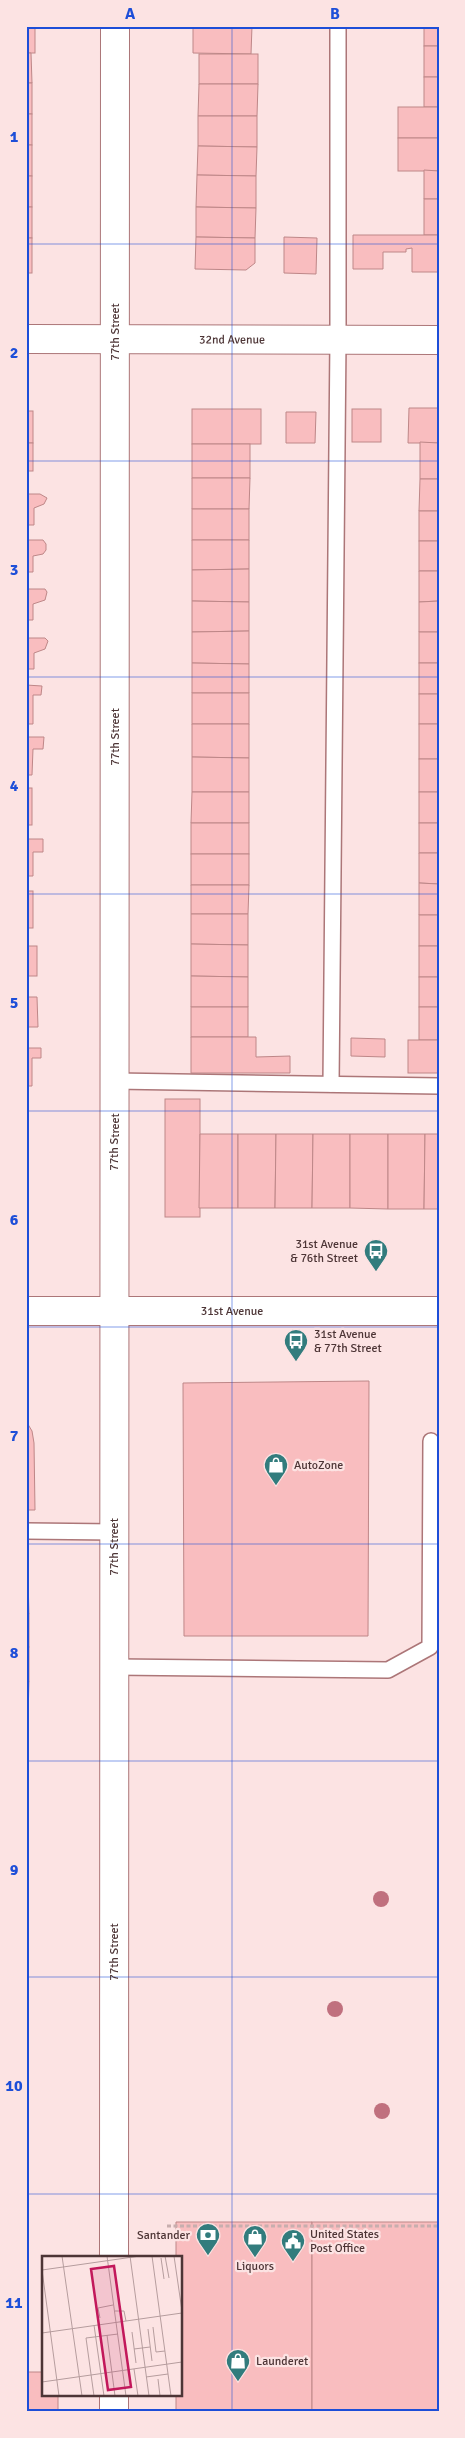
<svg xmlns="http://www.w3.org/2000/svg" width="465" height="2438" viewBox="0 0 465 2438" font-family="Signika,sans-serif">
	<rect width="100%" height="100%" fill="#fce3e3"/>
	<g fill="#f9bdbf" stroke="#be8788">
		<rect x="26" y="26" width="9" height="27"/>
		<path d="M 193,26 L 252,26 L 251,54 L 193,53 Z"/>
		<rect x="424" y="26" width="15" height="20"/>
		<rect x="424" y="46" width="15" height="31"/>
		<path d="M 26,53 L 31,53 L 32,83 L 26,83 Z"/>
		<rect x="199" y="54" width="59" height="30"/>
		<rect x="424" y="77" width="15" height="30"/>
		<rect x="26" y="83" width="6" height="31"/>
		<path d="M 199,84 L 258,84 L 257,116 L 198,116 Z"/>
		<rect x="398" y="107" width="41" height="31"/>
		<rect x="26" y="114" width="6" height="31"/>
		<path d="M 198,116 L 257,116 L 257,147 L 198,146 Z"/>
		<rect x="398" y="138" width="41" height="33"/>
		<rect x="26" y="145" width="6" height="31"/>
		<path d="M 198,146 L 257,147 L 256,176 L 197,175 Z"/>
		<path d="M 424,170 L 439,171 L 439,199 L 424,199 Z"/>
		<path d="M 197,175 L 256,176 L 256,208 L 196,207 Z"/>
		<rect x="26" y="176" width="6" height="31"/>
		<rect x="424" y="199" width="15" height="36"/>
		<rect x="26" y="207" width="6" height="31"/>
		<path d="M 196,207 L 256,208 L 255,238 L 196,237 Z"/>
		<path d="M 353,235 L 439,235 L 439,272 L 412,272 L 412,248 L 406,249 L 406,252 L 383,252 L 383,269 L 353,269 Z"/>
		<path d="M 196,237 L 255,238 L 255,263 L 246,270 L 195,269 Z"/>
		<path d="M 284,237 L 317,238 L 316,274 L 284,273 Z"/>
		<rect x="26" y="238" width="6" height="35"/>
		<path d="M 409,408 L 439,408 L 439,443 L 408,443 Z"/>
		<rect x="192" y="409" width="69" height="35"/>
		<rect x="352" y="409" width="29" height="33"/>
		<rect x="26" y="411" width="7" height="32"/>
		<path d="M 286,412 L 316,412 L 315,443 L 286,443 Z"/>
		<path d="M 420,442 L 439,443 L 439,479 L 420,479 Z"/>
		<rect x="26" y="443" width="7" height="28"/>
		<rect x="192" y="444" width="58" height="34"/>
		<path d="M 192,478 L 250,478 L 249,509 L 192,509 Z"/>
		<path d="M 420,479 L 439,479 L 439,511 L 419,511 Z"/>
		<path d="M 26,494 L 40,494 L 47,498 L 44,504 L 34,508 L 34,525 L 26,525 Z"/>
		<rect x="192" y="509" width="57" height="31"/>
		<rect x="419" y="511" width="20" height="30"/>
		<path d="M 26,540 L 43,540 L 46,544 L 46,550 L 43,554 L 33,556 L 33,572 L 26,572 Z"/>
		<path d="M 192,540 L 249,540 L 249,569 L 192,570 Z"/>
		<rect x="419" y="541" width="20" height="30"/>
		<path d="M 249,569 L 249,602 L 192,601 L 192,570 Z"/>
		<path d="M 419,571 L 439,571 L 439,601 L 419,602 Z"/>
		<path d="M 26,589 L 45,589 L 47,592 L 45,600 L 33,604 L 33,620 L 26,620 Z"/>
		<path d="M 192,601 L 249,602 L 249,631 L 192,632 Z"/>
		<path d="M 439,601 L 439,632 L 419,632 L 419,602 Z"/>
		<path d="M 249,631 L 249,664 L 192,663 L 192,632 Z"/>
		<rect x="419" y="632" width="20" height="31"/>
		<path d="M 26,638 L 45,638 L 48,641 L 45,649 L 34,653 L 34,669 L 26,669 Z"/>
		<path d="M 192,663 L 249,664 L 249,693 L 192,693 Z"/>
		<rect x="419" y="663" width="20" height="31"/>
		<path d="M 26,685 L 42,686 L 41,695 L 33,695 L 33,724 L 26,724 Z"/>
		<rect x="192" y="693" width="57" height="31"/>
		<rect x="419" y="694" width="20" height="30"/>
		<path d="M 192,724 L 249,724 L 249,758 L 192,757 Z"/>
		<rect x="419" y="724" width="20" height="35"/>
		<path d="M 26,737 L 44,737 L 43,749 L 33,749 L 32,775 L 26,775 Z"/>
		<path d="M 192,757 L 249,758 L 249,792 L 192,792 Z"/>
		<rect x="419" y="759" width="20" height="33"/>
		<rect x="26" y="788" width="6" height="37"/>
		<path d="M 192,792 L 249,792 L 249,823 L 191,823 Z"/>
		<rect x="419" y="792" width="20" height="31"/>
		<rect x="191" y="823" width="58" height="31"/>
		<rect x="419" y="823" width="20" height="30"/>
		<path d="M 26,839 L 43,839 L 43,852 L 33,852 L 33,876 L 26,876 Z"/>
		<path d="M 419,853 L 439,853 L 439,884 L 419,883 Z"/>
		<rect x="191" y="854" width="58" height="31"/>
		<path d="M 419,883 L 439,884 L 439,915 L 419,915 Z"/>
		<path d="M 191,885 L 249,885 L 248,914 L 191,914 Z"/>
		<rect x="26" y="891" width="7" height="37"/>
		<path d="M 191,914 L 248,914 L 248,945 L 191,944 Z"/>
		<rect x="419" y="915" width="20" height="31"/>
		<path d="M 191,944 L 248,945 L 248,977 L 191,976 Z"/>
		<rect x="26" y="946" width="11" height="30"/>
		<rect x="419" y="946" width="20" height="31"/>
		<path d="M 191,976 L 248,977 L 248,1007 L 191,1007 Z"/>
		<rect x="419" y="977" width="20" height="30"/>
		<path d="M 26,997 L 37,997 L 38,1027 L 26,1027 Z"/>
		<rect x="191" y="1007" width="57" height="30"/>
		<rect x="419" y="1007" width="20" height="33"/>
		<path d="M 191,1037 L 256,1037 L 256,1057 L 290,1056 L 290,1073 L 191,1073 Z"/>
		<path d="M 351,1038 L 385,1039 L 385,1057 L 351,1056 Z"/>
		<rect x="408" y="1040" width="31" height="33"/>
		<path d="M 26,1048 L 41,1048 L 41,1058 L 32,1058 L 32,1086 L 26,1086 Z"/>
		<rect x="165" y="1099" width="35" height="118"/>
		<path d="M 200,1134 L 238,1134 L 238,1208 L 199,1208 Z"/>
		<path d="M 238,1134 L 276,1134 L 275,1208 L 238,1208 Z"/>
		<path d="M 276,1134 L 313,1134 L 312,1208 L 275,1208 Z"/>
		<path d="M 313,1134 L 350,1134 L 350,1208 L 312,1208 Z"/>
		<path d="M 350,1134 L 388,1134 L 388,1209 L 350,1208 Z"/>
		<path d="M 388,1134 L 425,1134 L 424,1209 L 388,1209 Z"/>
		<path d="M 425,1134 L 439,1134 L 439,1209 L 424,1209 Z"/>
		<path d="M 369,1381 L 368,1636 L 184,1636 L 183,1383 Z"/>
		<path d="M 26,1421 L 32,1431 L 34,1443 L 35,1510 L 26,1510 Z"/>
		<rect x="26" y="1546" width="2" height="34"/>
		<path d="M 26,1580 L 28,1580 L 29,1614 L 26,1614 Z"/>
		<rect x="26" y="1614" width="3" height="33"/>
		<rect x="26" y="1647" width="3" height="34"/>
		<path d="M 26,1681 L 29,1681 L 28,1716 L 26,1716 Z"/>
		<rect x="26" y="1716" width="2" height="34"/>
		<path d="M 176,2222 L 312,2222 L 312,2412 L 176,2412 L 176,2394 L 181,2394 L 181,2257 L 176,2257 Z"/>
		<rect x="312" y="2222" width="127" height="190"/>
		<path d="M 26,2372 L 44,2372 L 44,2394 L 58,2394 L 58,2412 L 26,2412 Z"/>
	</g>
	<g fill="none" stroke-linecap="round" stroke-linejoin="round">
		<g stroke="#ac7678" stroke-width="18">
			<g id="service">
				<path d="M 115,1081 L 439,1086"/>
				<path d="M 331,1084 L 338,339 L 338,26"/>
				<path d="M 26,1531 L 115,1532"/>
				<path d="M 115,1667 L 388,1670 L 430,1647 L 431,1441"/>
			</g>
		</g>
		<g stroke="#ac7678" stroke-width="30">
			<g id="minor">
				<path id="s1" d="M 26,339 L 439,340"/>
				<path id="s2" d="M 26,1311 L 439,1311"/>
				<path id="s3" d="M 114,2257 L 115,26"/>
				<path d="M 114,2412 L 114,2394"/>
			</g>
		</g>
		<path stroke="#c7aeae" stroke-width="3" stroke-dasharray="4 2.5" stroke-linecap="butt" d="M 167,2226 L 439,2226"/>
		<use href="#service" stroke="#fff" stroke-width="15"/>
		<use href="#minor" stroke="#fff" stroke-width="28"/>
	</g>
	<g fill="#c0707e">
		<circle cx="381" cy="1899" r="8"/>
		<circle cx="335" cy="2009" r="8"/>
		<circle cx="382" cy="2111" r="8"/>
	</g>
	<path fill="none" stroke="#1d4ed8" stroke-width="1" stroke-opacity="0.55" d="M 232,26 L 232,2412M 26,244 L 439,244M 26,461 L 439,461M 26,677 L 439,677M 26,894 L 439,894M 26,1111 L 439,1111M 26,1327 L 439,1327M 26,1544 L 439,1544M 26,1761 L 439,1761M 26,1977 L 439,1977M 26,2194 L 439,2194"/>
	<defs>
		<g id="bus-pin" transform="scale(1.25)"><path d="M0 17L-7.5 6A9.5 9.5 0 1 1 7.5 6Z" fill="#327c7d" stroke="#fce3e3"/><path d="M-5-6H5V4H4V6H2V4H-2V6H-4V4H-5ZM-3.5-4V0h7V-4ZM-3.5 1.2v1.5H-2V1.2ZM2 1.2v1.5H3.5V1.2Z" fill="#fff"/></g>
		<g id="shop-pin" transform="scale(1.25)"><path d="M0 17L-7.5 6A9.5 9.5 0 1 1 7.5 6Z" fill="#327c7d" stroke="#fce3e3"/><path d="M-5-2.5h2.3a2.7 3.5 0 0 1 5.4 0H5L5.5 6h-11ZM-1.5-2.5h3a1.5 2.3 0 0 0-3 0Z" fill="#fff"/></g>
		<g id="bank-pin" transform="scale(1.25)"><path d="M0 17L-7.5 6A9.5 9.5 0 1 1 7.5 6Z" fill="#327c7d" stroke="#fce3e3"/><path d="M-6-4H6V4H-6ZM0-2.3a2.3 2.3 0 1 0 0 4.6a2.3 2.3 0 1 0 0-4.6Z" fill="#fff"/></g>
		<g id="civic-pin" transform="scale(1.25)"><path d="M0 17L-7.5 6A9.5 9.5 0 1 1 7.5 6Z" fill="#327c7d" stroke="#fce3e3"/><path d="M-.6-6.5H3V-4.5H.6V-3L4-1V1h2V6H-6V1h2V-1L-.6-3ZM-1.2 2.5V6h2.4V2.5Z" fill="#fff"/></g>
	</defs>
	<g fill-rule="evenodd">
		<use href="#bus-pin" x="376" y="1251"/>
		<use href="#bus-pin" x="296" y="1341"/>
		<use href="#shop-pin" x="276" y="1465"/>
		<use href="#bank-pin" x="208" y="2235"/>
		<use href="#shop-pin" x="255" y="2237"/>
		<use href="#civic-pin" x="293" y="2241"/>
		<use href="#shop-pin" x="238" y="2361"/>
	</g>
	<g text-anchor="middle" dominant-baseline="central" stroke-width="4.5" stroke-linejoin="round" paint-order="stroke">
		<g font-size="12" fill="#4d3536" stroke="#fce3e3">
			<text stroke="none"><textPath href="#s3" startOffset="1925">77th Street</textPath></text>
			<text stroke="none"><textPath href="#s1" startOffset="206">32nd Avenue</textPath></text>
			<text stroke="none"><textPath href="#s3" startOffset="1520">77th Street</textPath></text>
			<text stroke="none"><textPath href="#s3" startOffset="1115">77th Street</textPath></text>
			<text stroke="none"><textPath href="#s2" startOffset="206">31st Avenue</textPath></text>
			<text stroke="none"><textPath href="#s3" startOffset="710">77th Street</textPath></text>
			<text stroke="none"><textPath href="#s3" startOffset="305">77th Street</textPath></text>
		</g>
		<g font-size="12" fill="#4d3536" stroke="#fce3e3" text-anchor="start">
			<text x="358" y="1244" text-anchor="end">31st Avenue<tspan x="358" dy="14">&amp; 76th Street</tspan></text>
			<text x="314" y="1334">31st Avenue<tspan x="314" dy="14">&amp; 77th Street</tspan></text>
			<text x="294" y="1465">AutoZone</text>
			<text x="310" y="2234">United States<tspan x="310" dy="14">Post Office</tspan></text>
			<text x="190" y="2235" text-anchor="end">Santander</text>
			<text x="255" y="2266" text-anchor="middle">Liquors</text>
			<text x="256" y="2361">Launderet</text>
		</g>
	</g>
	<g transform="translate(42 2256)">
		<rect width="140" height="140" fill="#fce3e3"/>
		<path fill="none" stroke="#b69d9e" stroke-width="1" d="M 20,0 L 40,140M 65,0 L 84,140M 88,0 L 107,140M 110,0 L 129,140M 123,0 L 127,22M 132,0 L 140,55M 119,2 L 122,23M 0,14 L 17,140M 0,14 L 98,0M 73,55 L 82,55 L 84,65M 58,62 L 56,52 L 71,49M 52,69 L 62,140M 111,71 L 114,96 L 123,95M 106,73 L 110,105M 90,76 L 94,107M 0,77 L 140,57M 65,79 L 73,140M 92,93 L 108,91M 92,113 L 96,140M 104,121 L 126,118M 116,123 L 118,140M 0,126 L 140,106M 52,140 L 44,82 L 76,78"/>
		<path fill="#c2185b" fill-opacity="0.15" stroke="#c2185b" stroke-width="2.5" d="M 72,10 L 89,131 L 66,134 L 49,13 Z"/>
		<rect width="140" height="140" fill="none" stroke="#4d3536" stroke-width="2.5"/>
	</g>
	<rect width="465" height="2438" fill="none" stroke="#fce3e3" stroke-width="55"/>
	<rect x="28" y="28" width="410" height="2382" fill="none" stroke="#1d4ed8" stroke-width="2"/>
	<g font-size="16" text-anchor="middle" font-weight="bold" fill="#1d4ed8">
		<text x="130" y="19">A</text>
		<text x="335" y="19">B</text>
		<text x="14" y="142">1</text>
		<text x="14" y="358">2</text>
		<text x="14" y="575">3</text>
		<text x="14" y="791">4</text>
		<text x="14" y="1008">5</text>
		<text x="14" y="1225">6</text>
		<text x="14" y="1441">7</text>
		<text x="14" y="1658">8</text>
		<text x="14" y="1875">9</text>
		<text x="14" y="2091">10</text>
		<text x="14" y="2308">11</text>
	</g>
</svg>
